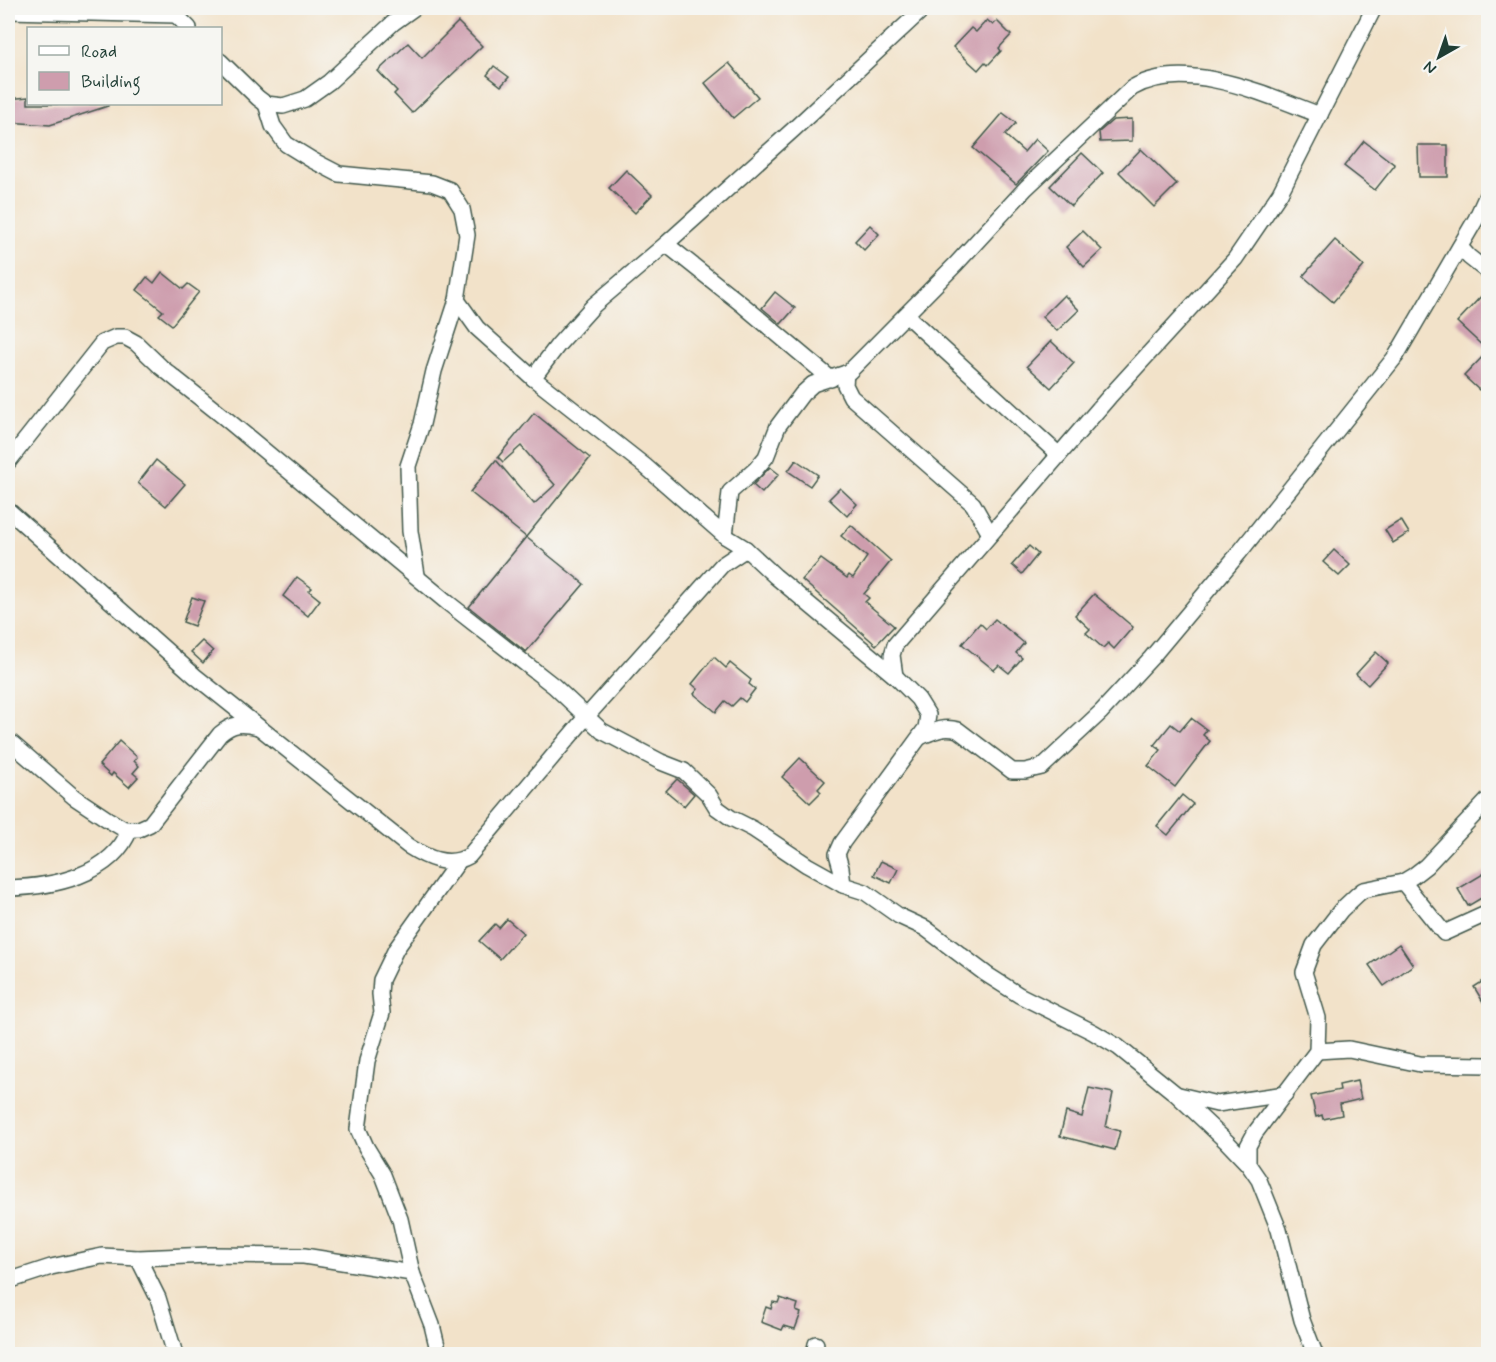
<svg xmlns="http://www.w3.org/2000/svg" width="1496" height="1362" viewBox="0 0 1496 1362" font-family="Mynerve,sans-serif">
	<rect width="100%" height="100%" fill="#f6f6f2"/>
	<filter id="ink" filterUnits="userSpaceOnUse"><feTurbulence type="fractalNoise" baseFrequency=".0167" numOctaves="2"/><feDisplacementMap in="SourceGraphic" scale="12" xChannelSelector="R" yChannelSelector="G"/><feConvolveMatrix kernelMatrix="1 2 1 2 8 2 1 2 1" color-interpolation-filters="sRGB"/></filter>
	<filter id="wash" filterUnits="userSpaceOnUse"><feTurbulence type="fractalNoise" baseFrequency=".008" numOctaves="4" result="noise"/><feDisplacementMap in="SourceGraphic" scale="24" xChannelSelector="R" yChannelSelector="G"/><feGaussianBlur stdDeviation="1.35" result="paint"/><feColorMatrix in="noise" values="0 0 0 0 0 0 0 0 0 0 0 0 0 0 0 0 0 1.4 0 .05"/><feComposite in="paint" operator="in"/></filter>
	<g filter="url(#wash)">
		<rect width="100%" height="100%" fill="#f2e2c9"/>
		<g id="blocks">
			<g fill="#ce9dad">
				<path d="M 987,20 L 993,25 L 997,21 L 1011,35 L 999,48 L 1001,51 L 988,65 L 985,62 L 978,70 L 953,47 L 971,28 L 976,32 Z"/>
				<path d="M 458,22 L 482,46 L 412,113 L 394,94 L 397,91 L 378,71 L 408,43 L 422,58 Z"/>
				<path d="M 729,63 L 758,97 L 733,118 L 705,83 Z"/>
				<path d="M 494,66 L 509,77 L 501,86 L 487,75 Z"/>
				<path d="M 28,97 L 28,104 L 108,104 L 108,106 L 50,125 L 8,122 L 8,99 Z"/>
				<path d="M 1003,113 L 1016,123 L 1005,135 L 1024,152 L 1035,139 L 1048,151 L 1016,184 L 973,148 Z"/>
				<path d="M 1132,119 L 1132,141 L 1100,142 L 1099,132 L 1113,120 Z"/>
				<path d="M 1364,141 L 1395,165 L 1375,190 L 1344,166 Z"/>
				<path d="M 1418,145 L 1448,145 L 1448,177 L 1419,177 Z"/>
				<path d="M 1141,149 L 1177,184 L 1154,207 L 1119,172 Z"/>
				<path d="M 1082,153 L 1103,173 L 1071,206 L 1050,186 Z"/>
				<path d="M 626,170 L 652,195 L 635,213 L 609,188 Z"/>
				<path d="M 870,225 L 879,234 L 864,250 L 855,241 Z"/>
				<path d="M 1083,231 L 1102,250 L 1084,267 L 1066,247 Z"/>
				<path d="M 1335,240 L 1364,266 L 1333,302 L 1303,276 Z"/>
				<path d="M 162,272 L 183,289 L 188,284 L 199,292 L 172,325 L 159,315 L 163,311 L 137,290 L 147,277 L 154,283 Z"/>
				<path d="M 1488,289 L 1488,380 L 1479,390 L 1464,376 L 1488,351 L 1457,322 Z"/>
				<path d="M 775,292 L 795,308 L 781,324 L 762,308 Z"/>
				<path d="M 1064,295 L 1079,310 L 1057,331 L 1042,317 Z"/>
				<path d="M 1051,341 L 1074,363 L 1051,388 L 1027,366 Z"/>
				<path d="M 534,413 L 590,458 L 526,537 L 584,584 L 526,652 L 469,607 L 526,537 L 470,492 L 496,460 L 534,504 L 555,485 L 521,446 L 503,462 L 498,457 Z"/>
				<path d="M 156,460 L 185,484 L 166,506 L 138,483 Z"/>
				<path d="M 796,460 L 818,475 L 810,486 L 788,471 Z"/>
				<path d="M 770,467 L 779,474 L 762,493 L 753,485 Z"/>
				<path d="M 840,488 L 857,504 L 847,516 L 829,499 Z"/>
				<path d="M 1401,520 L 1409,533 L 1393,543 L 1385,530 Z"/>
				<path d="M 851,525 L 891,561 L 864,594 L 869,598 L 865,602 L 894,626 L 876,645 L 802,580 L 821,559 L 847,578 L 849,575 L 853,578 L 867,557 L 841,536 Z"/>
				<path d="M 1029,546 L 1038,554 L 1022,574 L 1012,565 Z"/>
				<path d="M 1334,550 L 1350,565 L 1339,576 L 1323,562 Z"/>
				<path d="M 297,577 L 312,588 L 309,591 L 320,600 L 308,616 L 283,596 Z"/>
				<path d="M 1094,594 L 1133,627 L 1114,649 L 1108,643 L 1103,648 L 1086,633 L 1090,629 L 1075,615 Z"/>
				<path d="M 192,597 L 204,601 L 194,626 L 183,622 Z"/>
				<path d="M 995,619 L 1024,643 L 1016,653 L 1022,658 L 1009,673 L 999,665 L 994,670 L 962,644 L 980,623 L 986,629 Z"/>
				<path d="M 202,641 L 213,651 L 203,663 L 191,652 Z"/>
				<path d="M 1376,652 L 1388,663 L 1368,685 L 1356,674 Z"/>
				<path d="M 714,657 L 726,668 L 730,663 L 751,680 L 749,684 L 755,689 L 745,702 L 740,698 L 732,706 L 725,701 L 716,712 L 694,694 L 698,689 L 692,684 Z"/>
				<path d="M 1191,718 L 1207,730 L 1203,735 L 1210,741 L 1175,787 L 1148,766 L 1161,750 L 1154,745 L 1171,724 L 1180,731 Z"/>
				<path d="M 119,741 L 137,757 L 134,761 L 139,766 L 133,773 L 138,777 L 129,787 L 113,773 L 111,776 L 99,765 Z"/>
				<path d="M 800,758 L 825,781 L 818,789 L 821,792 L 810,803 L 782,777 Z"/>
				<path d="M 677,779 L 694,794 L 684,806 L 666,791 Z"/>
				<path d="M 1182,795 L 1193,804 L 1168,835 L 1157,826 Z"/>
				<path d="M 881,861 L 898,869 L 891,883 L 874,875 Z"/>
				<path d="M 1488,871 L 1488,894 L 1468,906 L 1458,889 Z"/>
				<path d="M 507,919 L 523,933 L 500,959 L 479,941 L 495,924 L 499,928 Z"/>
				<path d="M 1399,944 L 1413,965 L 1384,986 L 1369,965 Z"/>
				<path d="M 1488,978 L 1488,1010 L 1474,987 Z"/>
				<path d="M 1357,1081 L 1361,1099 L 1340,1104 L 1342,1115 L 1323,1119 L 1322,1115 L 1316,1117 L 1311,1096 L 1340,1090 L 1339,1085 Z"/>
				<path d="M 1089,1088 L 1113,1093 L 1106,1127 L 1120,1131 L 1115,1150 L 1060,1136 L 1066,1112 L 1082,1117 Z"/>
				<path d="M 780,1298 L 798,1304 L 796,1311 L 801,1313 L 795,1329 L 784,1326 L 782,1330 L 761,1322 L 766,1307 L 771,1309 L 773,1302 L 778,1303 Z"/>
			</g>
		</g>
	</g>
	<g filter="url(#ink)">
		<use href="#blocks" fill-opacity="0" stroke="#3f564a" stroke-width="1.5"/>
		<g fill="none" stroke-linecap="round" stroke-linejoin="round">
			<g stroke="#3f564a" stroke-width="18">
				<g id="street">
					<path d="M 169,8 L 189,28"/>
					<path d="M 8,11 L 176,15"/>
					<path d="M 220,61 L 258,98 L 266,104 L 283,106 L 305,99 L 329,82 L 393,23 L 414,8"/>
					<path d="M 266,104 L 273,126 L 286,144 L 312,160 L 339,174 L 432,183 L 450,190 L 462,209 L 467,235 L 457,300 L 477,328 L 533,378 L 645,466 L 725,536 L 746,549 L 775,576 L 895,676 L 918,699 L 928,715 L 926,728 L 842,843 L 837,854 L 841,868 L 843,885 L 865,892 L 899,916 L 925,928 L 986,974 L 1019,995 L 1093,1032 L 1118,1047 L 1176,1094 L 1227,1142 L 1248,1164 L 1259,1180 L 1279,1230 L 1302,1320 L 1315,1354"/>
					<path d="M 666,244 L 744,306 L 831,379"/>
					<path d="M 1460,247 L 1469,257 L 1488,272"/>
					<path d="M 906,315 L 1059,455"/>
					<path d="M 846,373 L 845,385 L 851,397 L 973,504 L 990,534"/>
					<path d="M 533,378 L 558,345 L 594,305 L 666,244 L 794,129 L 924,8"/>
					<path d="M 8,462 L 102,343 L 116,337 L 125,337 L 136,343 L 161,367 L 225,418 L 448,603 L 554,686 L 602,731 L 661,762 L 684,771 L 709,795 L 717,808 L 731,818 L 753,829 L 807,865 L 843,885"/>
					<path d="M 8,510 L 195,676 L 408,846 C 427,858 448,868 469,856 L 586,717 L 722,565 L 746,549"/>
					<path d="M 725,536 L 730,492 L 755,470 L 766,457 L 778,426 L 802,394 L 813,384 L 849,372 L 956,264 L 1026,188 L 1132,88 C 1186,57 1266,95 1320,115"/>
					<path d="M 417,575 L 410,531 L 408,466 L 422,424 L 434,371 L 457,300"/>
					<path d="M 895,676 L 892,655 L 895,645 L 1109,397 L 1235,259 L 1280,193 L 1374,8"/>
					<path d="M 920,737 C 934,731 943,726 958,730 L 1012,771 L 1025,771 L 1042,767 L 1101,712 L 1151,658 L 1239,553 L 1396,356 L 1476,219 L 1488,193"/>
					<path d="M 8,740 L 74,797 L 107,819 L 124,829 L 139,829 L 150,824 L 220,734 C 233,723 241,723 258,727"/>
					<path d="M 1403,882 L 1444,933 L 1488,913"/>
					<path d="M 8,888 C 52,887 112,876 130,829"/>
					<path d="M 1317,1051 L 1349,1049 L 1420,1064 L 1488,1065"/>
					<path d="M 1179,1095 L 1217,1104 L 1285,1094"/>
					<path d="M 1248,1164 L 1248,1146 L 1255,1133 L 1317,1051 L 1318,1018 L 1304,972 L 1314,945 L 1341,910 L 1358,894 L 1363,890 L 1403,882 L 1413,876 L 1426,866 L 1488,800"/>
					<path d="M 138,1258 L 158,1298 L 175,1354"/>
					<path d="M 8,1281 L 51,1267 L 102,1256 L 138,1258 L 210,1255 L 304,1256 L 412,1273"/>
					<path d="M 439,1354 L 432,1325 L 412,1273 L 400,1219 L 383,1175 L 366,1147 L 358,1129 L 367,1061 L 382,1013 L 380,994 L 381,980 L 396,949 L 458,862"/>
					<path d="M 814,1354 L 816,1344"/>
				</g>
			</g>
			<use href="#street" stroke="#fff" stroke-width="15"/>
		</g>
	</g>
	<rect width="1496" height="1362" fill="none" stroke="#f6f6f2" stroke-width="30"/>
	<rect x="27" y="27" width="195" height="78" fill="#f6f6f2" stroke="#a0aca6" stroke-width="1.5"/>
	<rect x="39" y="46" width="30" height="9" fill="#ffffff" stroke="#a0aca6" stroke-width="1.5"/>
	<text x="81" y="57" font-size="18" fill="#1f3d34">Road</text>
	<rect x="39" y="72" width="30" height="18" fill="#ce9dad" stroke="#a0aca6" stroke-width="1.5"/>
	<text x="81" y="87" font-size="18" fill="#1f3d34">Building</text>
	<g transform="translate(1439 57) rotate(220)" stroke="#f6f6f2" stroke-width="4.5" paint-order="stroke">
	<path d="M0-4.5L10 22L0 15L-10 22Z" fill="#1f3d34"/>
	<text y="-9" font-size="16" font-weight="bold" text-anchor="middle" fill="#1f3d34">N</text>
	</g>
</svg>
